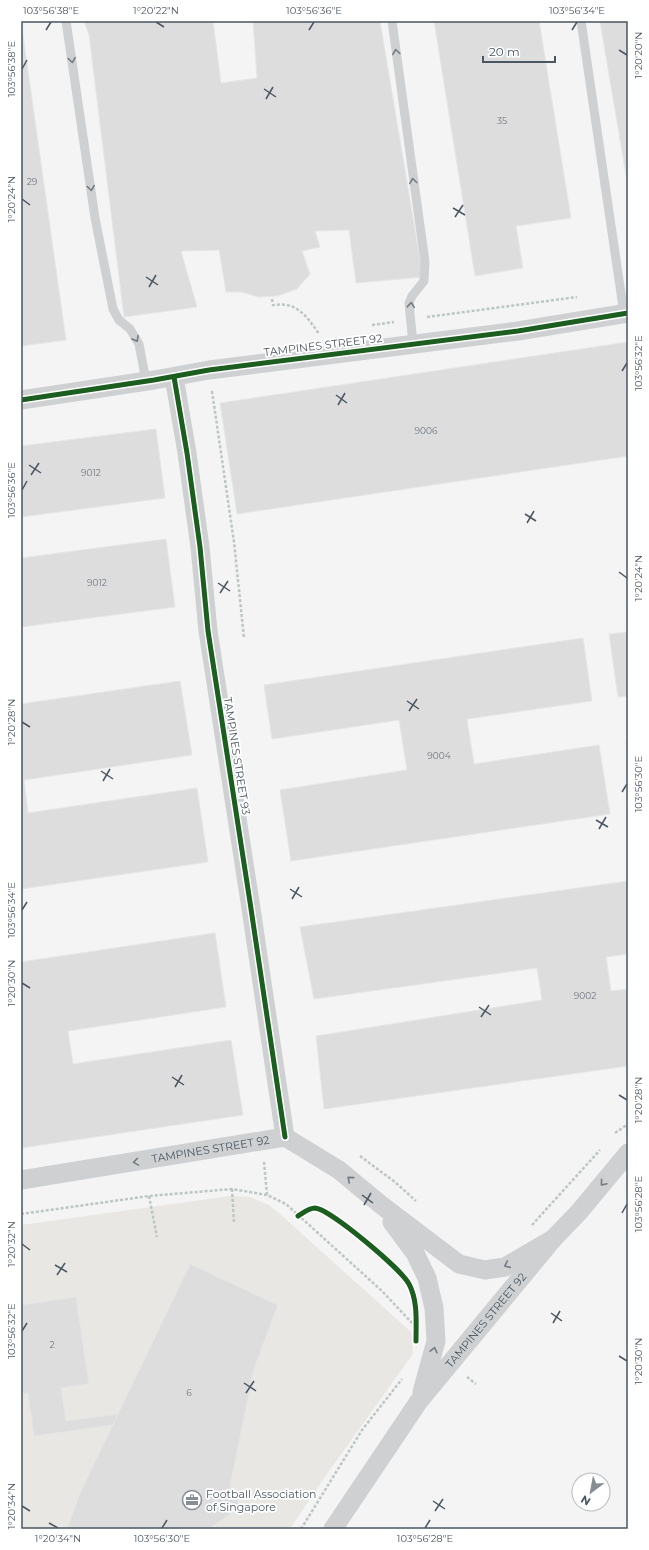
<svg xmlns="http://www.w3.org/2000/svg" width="649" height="1550" viewBox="0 0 649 1550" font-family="Montserrat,sans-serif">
	<rect width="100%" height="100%" fill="#f4f4f4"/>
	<path fill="#e8e7e3" d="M 230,1196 L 250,1197 L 269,1205 L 281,1215 L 411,1332 L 413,1354 L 327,1474 L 290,1529 L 21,1529 L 21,1225 Z"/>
	<g fill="#ddddde" stroke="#e5e6e7">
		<path d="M 21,21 L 66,340 L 21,346 Z"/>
		<path d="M 84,21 L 213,21 L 221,83 L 257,78 L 253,21 L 380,21 L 423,277 L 356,283 L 349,230 L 315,231 L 320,247 L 302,251 L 310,274 L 297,289 L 277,296 L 258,297 L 242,292 L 226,292 L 219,250 L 181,251 L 197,307 L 124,317 L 89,35 Z"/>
		<path d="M 434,21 L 539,21 L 571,218 L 516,226 L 523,268 L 475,276 Z"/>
		<path d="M 600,21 L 628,21 L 628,187 Z"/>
		<path d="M 628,342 L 628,456 L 237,514 L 220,403 Z"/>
		<path d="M 156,429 L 165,498 L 21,517 L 21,446 Z"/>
		<path d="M 166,539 L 175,607 L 21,627 L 21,558 Z"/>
		<path d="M 628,632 L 628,696 L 618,697 L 609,634 Z"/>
		<path d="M 583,638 L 592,701 L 467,719 L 474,764 L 599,745 L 610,814 L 291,861 L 280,790 L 407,770 L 399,720 L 272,739 L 264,685 Z"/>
		<path d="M 180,681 L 192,755 L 24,780 L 28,813 L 197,788 L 208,862 L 21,889 L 21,704 Z"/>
		<path d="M 626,742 L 628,742 L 628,759 Z"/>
		<path d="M 628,881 L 628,954 L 606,957 L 611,991 L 628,989 L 628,1066 L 324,1109 L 316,1036 L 542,1000 L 537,968 L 314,999 L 300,927 Z"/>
		<path d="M 215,933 L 226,1007 L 68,1031 L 73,1064 L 231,1040 L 243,1115 L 21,1148 L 21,962 Z"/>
		<path d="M 190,1264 L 278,1305 L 254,1369 L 230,1486 L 241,1507 L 209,1529 L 67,1529 L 79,1495 Z"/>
		<path d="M 76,1297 L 89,1384 L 61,1388 L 66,1421 L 118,1414 L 113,1425 L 34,1436 L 28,1393 L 21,1394 L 21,1305 Z"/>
	</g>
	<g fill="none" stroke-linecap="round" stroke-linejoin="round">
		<g stroke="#bcc7c4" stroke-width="2.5" stroke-dasharray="3 2" stroke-linecap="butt">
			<path d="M 272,299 L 273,305 C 277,305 282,304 286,305 C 301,307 311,322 319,334"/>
			<path d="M 427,317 L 577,297"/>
			<path d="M 372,325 L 394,322"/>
			<path d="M 212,391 L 234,542 L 244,638"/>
			<path d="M 615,1133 L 628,1124"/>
			<path d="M 360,1156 L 395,1182 L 416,1201"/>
			<path d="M 264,1162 L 267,1195"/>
			<path d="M 232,1189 L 234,1223"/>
			<path d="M 149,1196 L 157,1237"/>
			<path d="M 21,1214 L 149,1196 L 232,1189 L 267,1195 L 286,1204 L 382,1291 L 412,1323"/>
			<path d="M 532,1225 L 600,1150"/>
			<path d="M 467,1377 L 476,1384"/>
			<path d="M 301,1529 L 362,1430 L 402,1379"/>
		</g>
		<g stroke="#ced0d2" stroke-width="9">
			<path d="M 66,21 L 95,218 L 113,309 L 119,320 L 130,329 L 139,344 L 146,381"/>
			<path d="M 392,21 L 425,262 L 424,281 L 412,296 L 409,303 L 413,344"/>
			<path d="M 581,21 L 624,314"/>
		</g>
		<g stroke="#ced0d2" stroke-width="19">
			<path d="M 174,377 L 187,453 L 200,547 L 208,631 L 250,902 L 285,1137"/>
			<path d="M 21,400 L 154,380 L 209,370 L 518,331 L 628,313"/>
			<path id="s1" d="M 21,1180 L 285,1137 L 339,1170 L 380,1204 L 459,1264 L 485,1270 L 505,1267 L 553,1239"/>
			<path d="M 392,1222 L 415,1253 L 427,1278 L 434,1308 L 436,1341 L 422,1392"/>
			<path id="s2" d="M 333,1529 L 419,1401 L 553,1239 L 579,1212 L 628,1153"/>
		</g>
		<g stroke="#fff" stroke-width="8">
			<g id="cycleway">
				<path d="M 174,377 L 187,453 L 200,547 L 208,631 L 250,902 L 285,1137"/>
				<path d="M 21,400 L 154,380 L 209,370 L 518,331 L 628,313"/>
				<path d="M 298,1216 C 303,1213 309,1208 315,1208 C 330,1209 401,1269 409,1284 C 418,1301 416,1322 416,1341"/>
			</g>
		</g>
		<use href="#cycleway" stroke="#1b5e20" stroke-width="5"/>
	</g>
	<defs><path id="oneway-chevron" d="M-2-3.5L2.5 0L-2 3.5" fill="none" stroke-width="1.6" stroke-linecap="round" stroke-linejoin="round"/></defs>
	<g stroke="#727b83">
		<use href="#oneway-chevron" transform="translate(396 52) rotate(-98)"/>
		<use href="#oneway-chevron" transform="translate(72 60) rotate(82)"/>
		<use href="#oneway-chevron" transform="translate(413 181) rotate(-98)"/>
		<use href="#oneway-chevron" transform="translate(91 188) rotate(82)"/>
		<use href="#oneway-chevron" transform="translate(411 305) rotate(-84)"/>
		<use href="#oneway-chevron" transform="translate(136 339) rotate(61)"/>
		<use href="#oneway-chevron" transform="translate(136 1162) rotate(171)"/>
		<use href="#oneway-chevron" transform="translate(350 1179) rotate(-140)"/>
		<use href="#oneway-chevron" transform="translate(603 1183) rotate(130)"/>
		<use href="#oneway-chevron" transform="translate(507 1265) rotate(156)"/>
		<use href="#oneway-chevron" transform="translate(434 1350) rotate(-77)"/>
	</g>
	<path fill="none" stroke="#4a5661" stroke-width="1.5" d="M 156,22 L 164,27M 46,30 L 51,22M 309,30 L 314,22M 572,30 L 577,22M 619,50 L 627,55M 22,69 L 27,60M 264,89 L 276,97M 266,99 L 273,87M 22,199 L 30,205M 453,208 L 465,215M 455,217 L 463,205M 146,277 L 158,285M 149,287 L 156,275M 622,371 L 627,363M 336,395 L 347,403M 338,405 L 345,393M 29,465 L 41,473M 31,475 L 39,463M 22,490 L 27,481M 525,514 L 536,521M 527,523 L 534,511M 619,572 L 627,578M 218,583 L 230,591M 220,593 L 228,581M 407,701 L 419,709M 409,711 L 417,699M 22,722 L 30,727M 101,771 L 113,779M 103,781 L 110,769M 622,792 L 627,784M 596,820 L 608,827M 599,829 L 606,817M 290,889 L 302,897M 292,899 L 299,887M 22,910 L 27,902M 22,983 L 30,988M 479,1007 L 491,1015M 481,1017 L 489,1005M 172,1077 L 184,1085M 175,1087 L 182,1075M 619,1095 L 627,1100M 362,1195 L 373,1203M 364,1205 L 371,1193M 622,1213 L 627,1204M 22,1244 L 30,1250M 55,1265 L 67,1272M 57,1275 L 65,1263M 551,1313 L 562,1321M 553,1323 L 560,1311M 22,1331 L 27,1323M 619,1356 L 627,1361M 244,1383 L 256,1391M 246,1393 L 254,1381M 433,1501 L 445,1509M 22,1506 L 30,1511M 435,1511 L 443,1499M 49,1523 L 58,1528M 162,1528 L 167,1520M 425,1528 L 430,1520"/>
	<defs>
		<g id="office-ring" transform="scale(1)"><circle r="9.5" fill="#fff" stroke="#868d94" stroke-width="1.5"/><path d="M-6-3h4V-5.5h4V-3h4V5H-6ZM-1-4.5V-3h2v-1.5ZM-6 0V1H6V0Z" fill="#868d94"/></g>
	</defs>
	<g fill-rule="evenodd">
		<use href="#office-ring" x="192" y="1500"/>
	</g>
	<g text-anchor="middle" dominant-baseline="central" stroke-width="3.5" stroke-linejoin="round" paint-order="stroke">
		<g font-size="9" fill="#707881">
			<text x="502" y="120">35</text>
			<text x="32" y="181">29</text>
			<text x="426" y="430">9006</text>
			<text x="91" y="472">9012</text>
			<text x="97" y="582">9012</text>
			<text x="439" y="755">9004</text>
			<text x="585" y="995">9002</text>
			<text x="52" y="1344">2</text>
			<text x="189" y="1392">6</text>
		</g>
		<g font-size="11" fill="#4a5661" stroke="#fff">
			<text transform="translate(323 345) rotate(-7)">TAMPINES STREET 92</text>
			<text transform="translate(237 756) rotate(81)">TAMPINES STREET 93</text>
			<text stroke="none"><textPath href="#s1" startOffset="192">TAMPINES STREET 92</textPath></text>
			<text stroke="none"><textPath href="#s2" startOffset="259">TAMPINES STREET 92</textPath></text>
		</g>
		<g font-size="11" fill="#4a5661" stroke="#fff" text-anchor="start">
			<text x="206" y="1494">Football Association<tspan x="206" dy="13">of Singapore</tspan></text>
		</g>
	</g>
	<rect width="649" height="1550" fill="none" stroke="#ffffff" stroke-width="44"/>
	<g transform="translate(591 1492) rotate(212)"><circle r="19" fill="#ffffff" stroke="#b7bbc0"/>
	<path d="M0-3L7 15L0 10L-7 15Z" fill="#868d94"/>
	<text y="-6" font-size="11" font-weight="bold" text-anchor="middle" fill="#4a5661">N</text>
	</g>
	<path d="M483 56v6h72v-6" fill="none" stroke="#4a5661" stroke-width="2"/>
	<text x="489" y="56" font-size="12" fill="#4a5661" stroke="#ffffff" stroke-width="3" paint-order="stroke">20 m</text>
	<rect x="22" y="22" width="605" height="1506" fill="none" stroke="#4a5661" stroke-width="1.5"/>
	<g font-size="10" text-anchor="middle" fill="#4a5661">
		<text x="51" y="14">103°56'38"E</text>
		<text x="156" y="14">1°20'22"N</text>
		<text x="314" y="14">103°56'36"E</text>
		<text x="577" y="14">103°56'34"E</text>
		<text transform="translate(638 55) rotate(-90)" y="4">1°20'20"N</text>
		<text transform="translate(11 69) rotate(-90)" y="4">103°56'38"E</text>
		<text transform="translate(11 199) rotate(-90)" y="4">1°20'24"N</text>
		<text transform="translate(638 363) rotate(-90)" y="4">103°56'32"E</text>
		<text transform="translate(11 490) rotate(-90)" y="4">103°56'36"E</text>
		<text transform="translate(638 578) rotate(-90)" y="4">1°20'24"N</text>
		<text transform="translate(11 722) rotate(-90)" y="4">1°20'28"N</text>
		<text transform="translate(638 784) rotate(-90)" y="4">103°56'30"E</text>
		<text transform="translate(11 910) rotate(-90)" y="4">103°56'34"E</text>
		<text transform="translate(11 983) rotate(-90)" y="4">1°20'30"N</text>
		<text transform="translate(638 1100) rotate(-90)" y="4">1°20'28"N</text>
		<text transform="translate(638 1204) rotate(-90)" y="4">103°56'28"E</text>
		<text transform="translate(11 1244) rotate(-90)" y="4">1°20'32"N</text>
		<text transform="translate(11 1331) rotate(-90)" y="4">103°56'32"E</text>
		<text transform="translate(638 1361) rotate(-90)" y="4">1°20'30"N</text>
		<text transform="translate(11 1506) rotate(-90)" y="4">1°20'34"N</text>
		<text x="58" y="1542">1°20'34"N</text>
		<text x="162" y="1542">103°56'30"E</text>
		<text x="425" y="1542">103°56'28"E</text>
	</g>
</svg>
